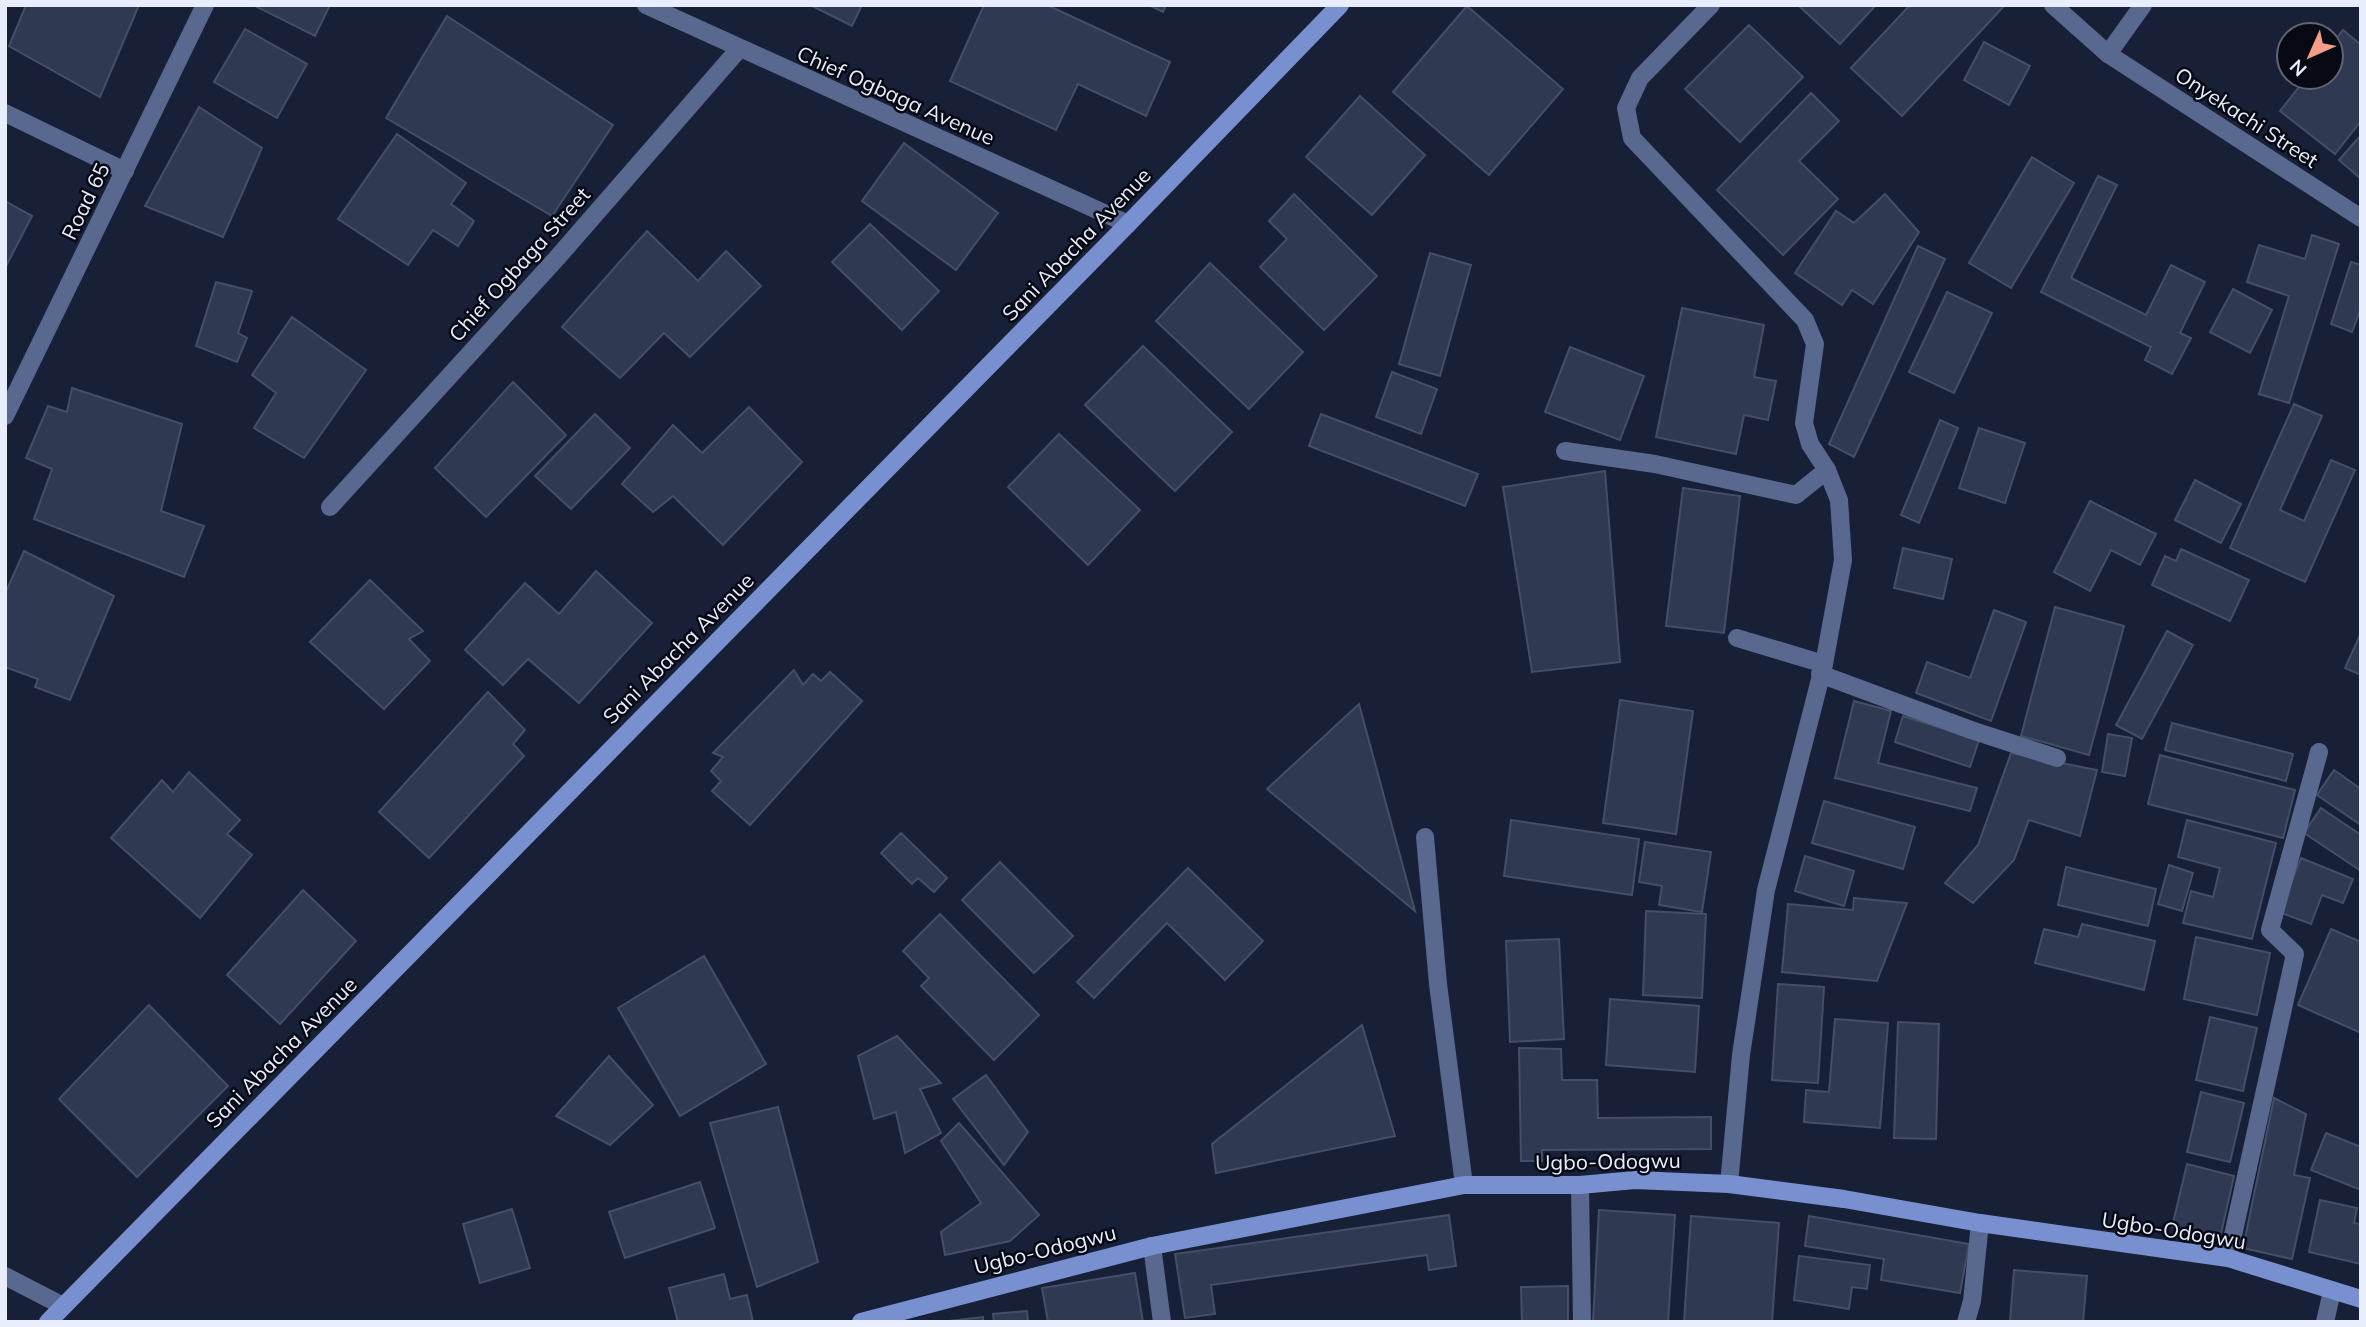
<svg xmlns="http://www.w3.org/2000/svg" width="2366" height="1327" viewBox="0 0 2366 1327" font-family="Mulish,sans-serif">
	<rect width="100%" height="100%" fill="#172037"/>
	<g fill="#2f3951" stroke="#444e68" stroke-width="2">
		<path d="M 26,5 L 139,5 L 100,97 L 9,46 Z"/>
		<path d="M 253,5 L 330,5 L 315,36 Z"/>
		<path d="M 810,5 L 862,5 L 852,26 Z"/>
		<path d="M 984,5 L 1047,5 L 1170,62 L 1146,116 L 1078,84 L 1056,130 L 950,81 Z"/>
		<path d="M 1149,5 L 1166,5 L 1163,12 Z"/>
		<path d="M 1798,5 L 1876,5 L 1840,44 Z"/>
		<path d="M 1910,5 L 2005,5 L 1902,116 L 1851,68 Z"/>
		<path d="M 1467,6 L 1563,89 L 1489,175 L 1393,92 Z"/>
		<path d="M 447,16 L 613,125 L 552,216 L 386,118 Z"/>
		<path d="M 1749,25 L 1803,77 L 1740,142 L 1685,89 Z"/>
		<path d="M 245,29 L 307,64 L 277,118 L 214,82 Z"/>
		<path d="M 2343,30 L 2361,45 L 2361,121 L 2335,154 L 2280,111 L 2307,77 L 2331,77 L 2331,45 Z"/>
		<path d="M 1984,42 L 2030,66 L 2009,105 L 1964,80 Z"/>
		<path d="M 1811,93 L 1839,121 L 1799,161 L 1838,199 L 1783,255 L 1717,190 Z"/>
		<path d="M 1360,96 L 1425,155 L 1372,215 L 1306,157 Z"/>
		<path d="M 199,107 L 262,148 L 223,237 L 145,206 Z"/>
		<path d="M 397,134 L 466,183 L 451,204 L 474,221 L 458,246 L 433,230 L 408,265 L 338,219 Z"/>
		<path d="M 2361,135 L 2361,179 L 2339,160 Z"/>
		<path d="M 904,143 L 998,213 L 956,270 L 862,201 Z"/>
		<path d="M 2032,157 L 2074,183 L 2011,288 L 1969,263 Z"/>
		<path d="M 2098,176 L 2117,185 L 2071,278 L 2146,315 L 2171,265 L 2205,282 L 2180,333 L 2191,338 L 2172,374 L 2145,360 L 2151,347 L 2041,292 Z"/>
		<path d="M 1294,194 L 1377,276 L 1324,330 L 1260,267 L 1287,239 L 1269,221 Z"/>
		<path d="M 1885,194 L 1919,232 L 1873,304 L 1852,290 L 1842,305 L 1795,273 L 1836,211 L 1854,223 Z"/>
		<path d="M 5,201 L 32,216 L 5,268 Z"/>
		<path d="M 870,224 L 939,291 L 902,330 L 832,262 Z"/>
		<path d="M 647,231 L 698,281 L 726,251 L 761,286 L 690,357 L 664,333 L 620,378 L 562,327 Z"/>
		<path d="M 2312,235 L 2339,244 L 2289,403 L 2259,394 L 2289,296 L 2247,282 L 2259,245 L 2305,259 Z"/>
		<path d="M 1918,246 L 1945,259 L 1854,457 L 1829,444 Z"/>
		<path d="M 1430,253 L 1471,265 L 1440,376 L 1399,364 Z"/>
		<path d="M 2351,262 L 2361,265 L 2361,308 L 2352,332 L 2331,324 Z"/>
		<path d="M 1210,263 L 1303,352 L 1249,409 L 1156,321 Z"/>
		<path d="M 216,282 L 252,291 L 238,333 L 247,338 L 237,362 L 196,346 Z"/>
		<path d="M 2233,289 L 2272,310 L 2250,353 L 2210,332 Z"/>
		<path d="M 1947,292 L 1992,313 L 1954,393 L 1909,372 Z"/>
		<path d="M 1682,308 L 1764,325 L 1754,377 L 1776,381 L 1768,420 L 1744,415 L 1736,454 L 1656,437 Z"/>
		<path d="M 292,317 L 366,370 L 304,458 L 254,428 L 276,393 L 252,375 Z"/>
		<path d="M 1143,346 L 1232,432 L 1175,491 L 1085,405 Z"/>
		<path d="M 1570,347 L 1644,376 L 1620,440 L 1545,412 Z"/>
		<path d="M 1392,372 L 1437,389 L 1421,434 L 1376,417 Z"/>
		<path d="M 513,382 L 566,435 L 486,517 L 435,468 Z"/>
		<path d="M 72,388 L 182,424 L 161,511 L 204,526 L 184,577 L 34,519 L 52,469 L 26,458 L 48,406 L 67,412 Z"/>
		<path d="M 2294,404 L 2322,416 L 2280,510 L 2304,521 L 2331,460 L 2355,470 L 2305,582 L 2230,548 Z"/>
		<path d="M 749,407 L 802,462 L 723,545 L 673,496 L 653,512 L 622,484 L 673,425 L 702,453 Z"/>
		<path d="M 595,414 L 630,448 L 571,509 L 535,476 Z"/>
		<path d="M 1321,414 L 1478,474 L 1465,506 L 1309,446 Z"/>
		<path d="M 1940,420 L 1958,428 L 1919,523 L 1901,515 Z"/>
		<path d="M 1979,428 L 2025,443 L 2005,503 L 1959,488 Z"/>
		<path d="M 1059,434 L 1140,510 L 1088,565 L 1008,487 Z"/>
		<path d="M 1605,471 L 1620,662 L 1532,672 L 1503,487 Z"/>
		<path d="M 2195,480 L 2241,504 L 2221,543 L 2175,520 Z"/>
		<path d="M 1683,488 L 1740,496 L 1724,633 L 1666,626 Z"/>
		<path d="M 2090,501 L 2156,534 L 2140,565 L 2111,550 L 2090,591 L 2054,572 Z"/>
		<path d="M 1903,548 L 1952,559 L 1943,599 L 1894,588 Z"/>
		<path d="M 2181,549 L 2249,580 L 2230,621 L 2152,585 L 2165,556 L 2176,561 Z"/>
		<path d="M 24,551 L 114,596 L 70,700 L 35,687 L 38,679 L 5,667 L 5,594 Z"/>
		<path d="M 596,571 L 652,623 L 579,703 L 528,659 L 503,685 L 465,650 L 525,583 L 559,614 Z"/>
		<path d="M 370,580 L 423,631 L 409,639 L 430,661 L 384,709 L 310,642 Z"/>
		<path d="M 2055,607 L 2124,626 L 2089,755 L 2021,736 Z"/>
		<path d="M 1994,610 L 2026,622 L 1991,721 L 1916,693 L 1927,662 L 1970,678 Z"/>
		<path d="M 2167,631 L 2193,645 L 2142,739 L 2116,725 Z"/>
		<path d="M 2361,633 L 2361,675 L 2345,668 Z"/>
		<path d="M 794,670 L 803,685 L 813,674 L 821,681 L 830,672 L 862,701 L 750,825 L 712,791 L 721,781 L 711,771 L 723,757 L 713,753 Z"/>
		<path d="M 488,692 L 525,730 L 513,744 L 524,756 L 429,858 L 379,812 Z"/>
		<path d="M 1620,700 L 1693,711 L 1676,834 L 1603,823 Z"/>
		<path d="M 1854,701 L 1891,711 L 1878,763 L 1977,788 L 1970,811 L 1835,778 Z"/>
		<path d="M 1359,704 L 1415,911 L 1267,789 Z"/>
		<path d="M 1903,716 L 1979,740 L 1970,767 L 1895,742 Z"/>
		<path d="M 2172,723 L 2293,754 L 2286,781 L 2165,750 Z"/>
		<path d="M 2108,734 L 2132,738 L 2125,776 L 2102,772 Z"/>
		<path d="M 2011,753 L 2097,770 L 2080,836 L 2029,820 L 2014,860 L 1973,903 L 1945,883 L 1978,845 Z"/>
		<path d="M 2160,755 L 2295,790 L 2283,838 L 2148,804 Z"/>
		<path d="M 2334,770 L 2361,789 L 2361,825 L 2317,795 Z"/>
		<path d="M 189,772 L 240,820 L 227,834 L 252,855 L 200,918 L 111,838 L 162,780 L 173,792 Z"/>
		<path d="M 1824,801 L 1915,827 L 1903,869 L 1812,843 Z"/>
		<path d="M 2321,808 L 2361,835 L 2361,871 L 2304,833 Z"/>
		<path d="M 1511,820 L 1639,839 L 1632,895 L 1504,876 Z"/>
		<path d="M 2187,820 L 2276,843 L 2252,939 L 2183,923 L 2191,891 L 2213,897 L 2220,868 L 2178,857 Z"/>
		<path d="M 901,833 L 947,878 L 934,892 L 918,878 L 912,884 L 881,853 Z"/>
		<path d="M 1645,842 L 1711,852 L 1702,912 L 1659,905 L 1662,886 L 1639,882 Z"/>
		<path d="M 1805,856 L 1854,871 L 1844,906 L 1795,891 Z"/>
		<path d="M 2301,858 L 2353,879 L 2343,903 L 2322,895 L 2311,924 L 2279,912 Z"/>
		<path d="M 1000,862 L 1073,936 L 1034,973 L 962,900 Z"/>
		<path d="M 2169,865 L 2193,873 L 2182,911 L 2158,904 Z"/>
		<path d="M 2066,867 L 2156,889 L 2148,926 L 2058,905 Z"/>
		<path d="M 1188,868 L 1263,941 L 1225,980 L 1167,923 L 1094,998 L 1077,982 Z"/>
		<path d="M 303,890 L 356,941 L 280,1024 L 227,975 Z"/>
		<path d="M 1854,898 L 1907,903 L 1877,981 L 1782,972 L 1788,904 L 1853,910 Z"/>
		<path d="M 1646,911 L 1706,914 L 1702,998 L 1643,995 Z"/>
		<path d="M 940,914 L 1039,1015 L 994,1060 L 921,986 L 929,978 L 903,951 Z"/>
		<path d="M 2082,924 L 2155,941 L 2144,990 L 2035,963 L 2044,929 L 2078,937 Z"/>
		<path d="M 2331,929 L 2361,942 L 2361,1033 L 2298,1005 Z"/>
		<path d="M 2196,937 L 2270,953 L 2257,1015 L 2184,999 Z"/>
		<path d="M 1559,939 L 1564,1039 L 1510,1042 L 1506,941 Z"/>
		<path d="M 704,956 L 766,1064 L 680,1116 L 618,1008 Z"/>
		<path d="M 1778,984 L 1824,987 L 1818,1083 L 1772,1080 Z"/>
		<path d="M 1610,999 L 1699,1006 L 1695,1072 L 1606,1065 Z"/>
		<path d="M 149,1005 L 228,1086 L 137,1177 L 59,1099 Z"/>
		<path d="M 2210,1017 L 2257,1028 L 2243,1091 L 2196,1080 Z"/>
		<path d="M 1835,1019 L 1888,1023 L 1880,1128 L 1804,1122 L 1806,1090 L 1829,1092 Z"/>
		<path d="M 1898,1022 L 1939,1024 L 1936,1139 L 1894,1138 Z"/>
		<path d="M 1362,1025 L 1395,1136 L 1216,1173 L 1212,1144 Z"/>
		<path d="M 897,1036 L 941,1083 L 920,1089 L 941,1133 L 905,1153 L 896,1112 L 874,1119 L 858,1056 Z"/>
		<path d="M 1519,1048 L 1561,1049 L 1562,1080 L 1597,1080 L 1598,1118 L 1711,1117 L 1711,1149 L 1542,1150 L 1542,1161 L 1521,1161 Z"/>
		<path d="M 609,1056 L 653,1105 L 610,1145 L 556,1116 Z"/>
		<path d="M 986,1075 L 1028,1132 L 1004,1165 L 953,1099 Z"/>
		<path d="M 2201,1092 L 2244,1103 L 2230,1162 L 2187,1152 Z"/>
		<path d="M 2274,1098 L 2306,1114 L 2294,1175 L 2310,1178 L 2292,1259 L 2243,1248 Z"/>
		<path d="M 778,1107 L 818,1262 L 757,1287 L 710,1123 Z"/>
		<path d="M 959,1123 L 1039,1215 L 1010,1241 L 945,1255 L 941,1232 L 981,1203 L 941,1141 Z"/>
		<path d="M 2326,1133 L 2361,1147 L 2361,1190 L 2311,1170 Z"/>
		<path d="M 2187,1164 L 2234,1176 L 2220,1238 L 2172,1227 Z"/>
		<path d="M 700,1182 L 715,1228 L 625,1258 L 609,1212 Z"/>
		<path d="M 2320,1200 L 2357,1208 L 2354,1223 L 2361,1224 L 2361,1264 L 2309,1252 Z"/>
		<path d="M 512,1209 L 530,1268 L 480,1283 L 463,1224 Z"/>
		<path d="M 1599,1210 L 1675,1215 L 1668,1322 L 1593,1322 Z"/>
		<path d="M 1449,1215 L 1456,1266 L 1429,1270 L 1427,1255 L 1211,1285 L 1215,1314 L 1185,1318 L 1175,1254 Z"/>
		<path d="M 1691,1216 L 1779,1223 L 1772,1322 L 1684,1322 Z"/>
		<path d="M 1809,1216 L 1969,1244 L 1960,1293 L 1881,1280 L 1884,1259 L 1805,1246 Z"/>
		<path d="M 1799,1256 L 1870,1265 L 1867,1289 L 1852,1287 L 1849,1309 L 1794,1300 Z"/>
		<path d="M 2014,1270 L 2087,1276 L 2083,1322 L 2010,1322 Z"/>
		<path d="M 1135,1273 L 1143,1322 L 1048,1322 L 1042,1288 Z"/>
		<path d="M 724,1274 L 730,1299 L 747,1295 L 753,1322 L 678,1322 L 669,1288 Z"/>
		<path d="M 1568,1286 L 1568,1322 L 1522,1322 L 1521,1287 Z"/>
		<path d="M 1027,1311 L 1028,1322 L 994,1322 L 993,1314 Z"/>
		<path d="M 983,1317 L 983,1322 L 949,1321 Z"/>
	</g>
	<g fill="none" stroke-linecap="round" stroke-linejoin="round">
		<g stroke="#58688f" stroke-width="18">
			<path d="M 646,5 L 1128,224"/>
			<path d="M 1711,5 L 1640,78 L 1626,108 L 1632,138 L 1805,320 L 1815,344 L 1804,423 L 1810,444 L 1827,470 L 1839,500 L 1843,560 L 1824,664 L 1766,890 L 1741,1055 L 1729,1184"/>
			<path d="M 2053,5 L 2108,54 L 2361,218"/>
			<path d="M 2108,54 L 2143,5"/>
			<path d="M 5,113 L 125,171"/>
			<path d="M 5,416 L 205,5"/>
			<path d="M 1565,451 L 1655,464 L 1796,495 L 1827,470"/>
			<path d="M 330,507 L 557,258 L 739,49"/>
			<path d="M 1737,638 L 1824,664"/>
			<path d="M 1820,674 L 1971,730 L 2057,758"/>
			<path d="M 1425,837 L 1438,984 L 1464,1185"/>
			<path d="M 1580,1185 L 1582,1322"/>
			<path d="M 1152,1246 L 1162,1322"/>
			<path d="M 2228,1258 L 2295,954 L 2270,930 L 2319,752"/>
			<path d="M 5,1276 L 63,1306"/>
			<path d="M 1966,1322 L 1972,1301 L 1980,1223"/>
			<path d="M 2325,1322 L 2332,1291"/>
		</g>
		<g stroke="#7890cf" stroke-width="18">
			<path d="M 48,1322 L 1128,224 L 1340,5"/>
			<path d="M 861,1322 L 1152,1246 L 1464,1185 L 1580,1185 L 1635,1180 L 1729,1184 L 1844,1199 L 1980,1223 L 2228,1258 L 2361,1299"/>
		</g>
	</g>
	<g text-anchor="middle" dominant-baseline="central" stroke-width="5" stroke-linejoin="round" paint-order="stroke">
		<g font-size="21" fill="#e8eefe" stroke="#070a14">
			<text transform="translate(896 95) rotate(24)">Chief Ogbaga Avenue</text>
			<text transform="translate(2247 117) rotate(33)">Onyekachi Street</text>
			<text transform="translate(85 201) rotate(-64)">Road 65</text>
			<text transform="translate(1076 244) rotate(-46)">Sani Abacha Avenue</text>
			<text transform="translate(519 264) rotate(-48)">Chief Ogbaga Street</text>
			<text transform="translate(678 648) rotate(-45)">Sani Abacha Avenue</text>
			<text transform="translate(281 1052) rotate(-45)">Sani Abacha Avenue</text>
			<text transform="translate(1608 1161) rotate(-1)">Ugbo-Odogwu</text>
			<text transform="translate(2174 1230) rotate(9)">Ugbo-Odogwu</text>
			<text transform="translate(1045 1249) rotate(-14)">Ugbo-Odogwu</text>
		</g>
	</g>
	<rect width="2366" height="1327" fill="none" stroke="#e8eefe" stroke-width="14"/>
	<g transform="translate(2310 56) rotate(225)"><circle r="33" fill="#070a14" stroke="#616572" stroke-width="2"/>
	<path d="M0-5L12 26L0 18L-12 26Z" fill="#f49e89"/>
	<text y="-10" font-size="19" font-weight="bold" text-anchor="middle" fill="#e8eefe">N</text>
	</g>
</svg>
